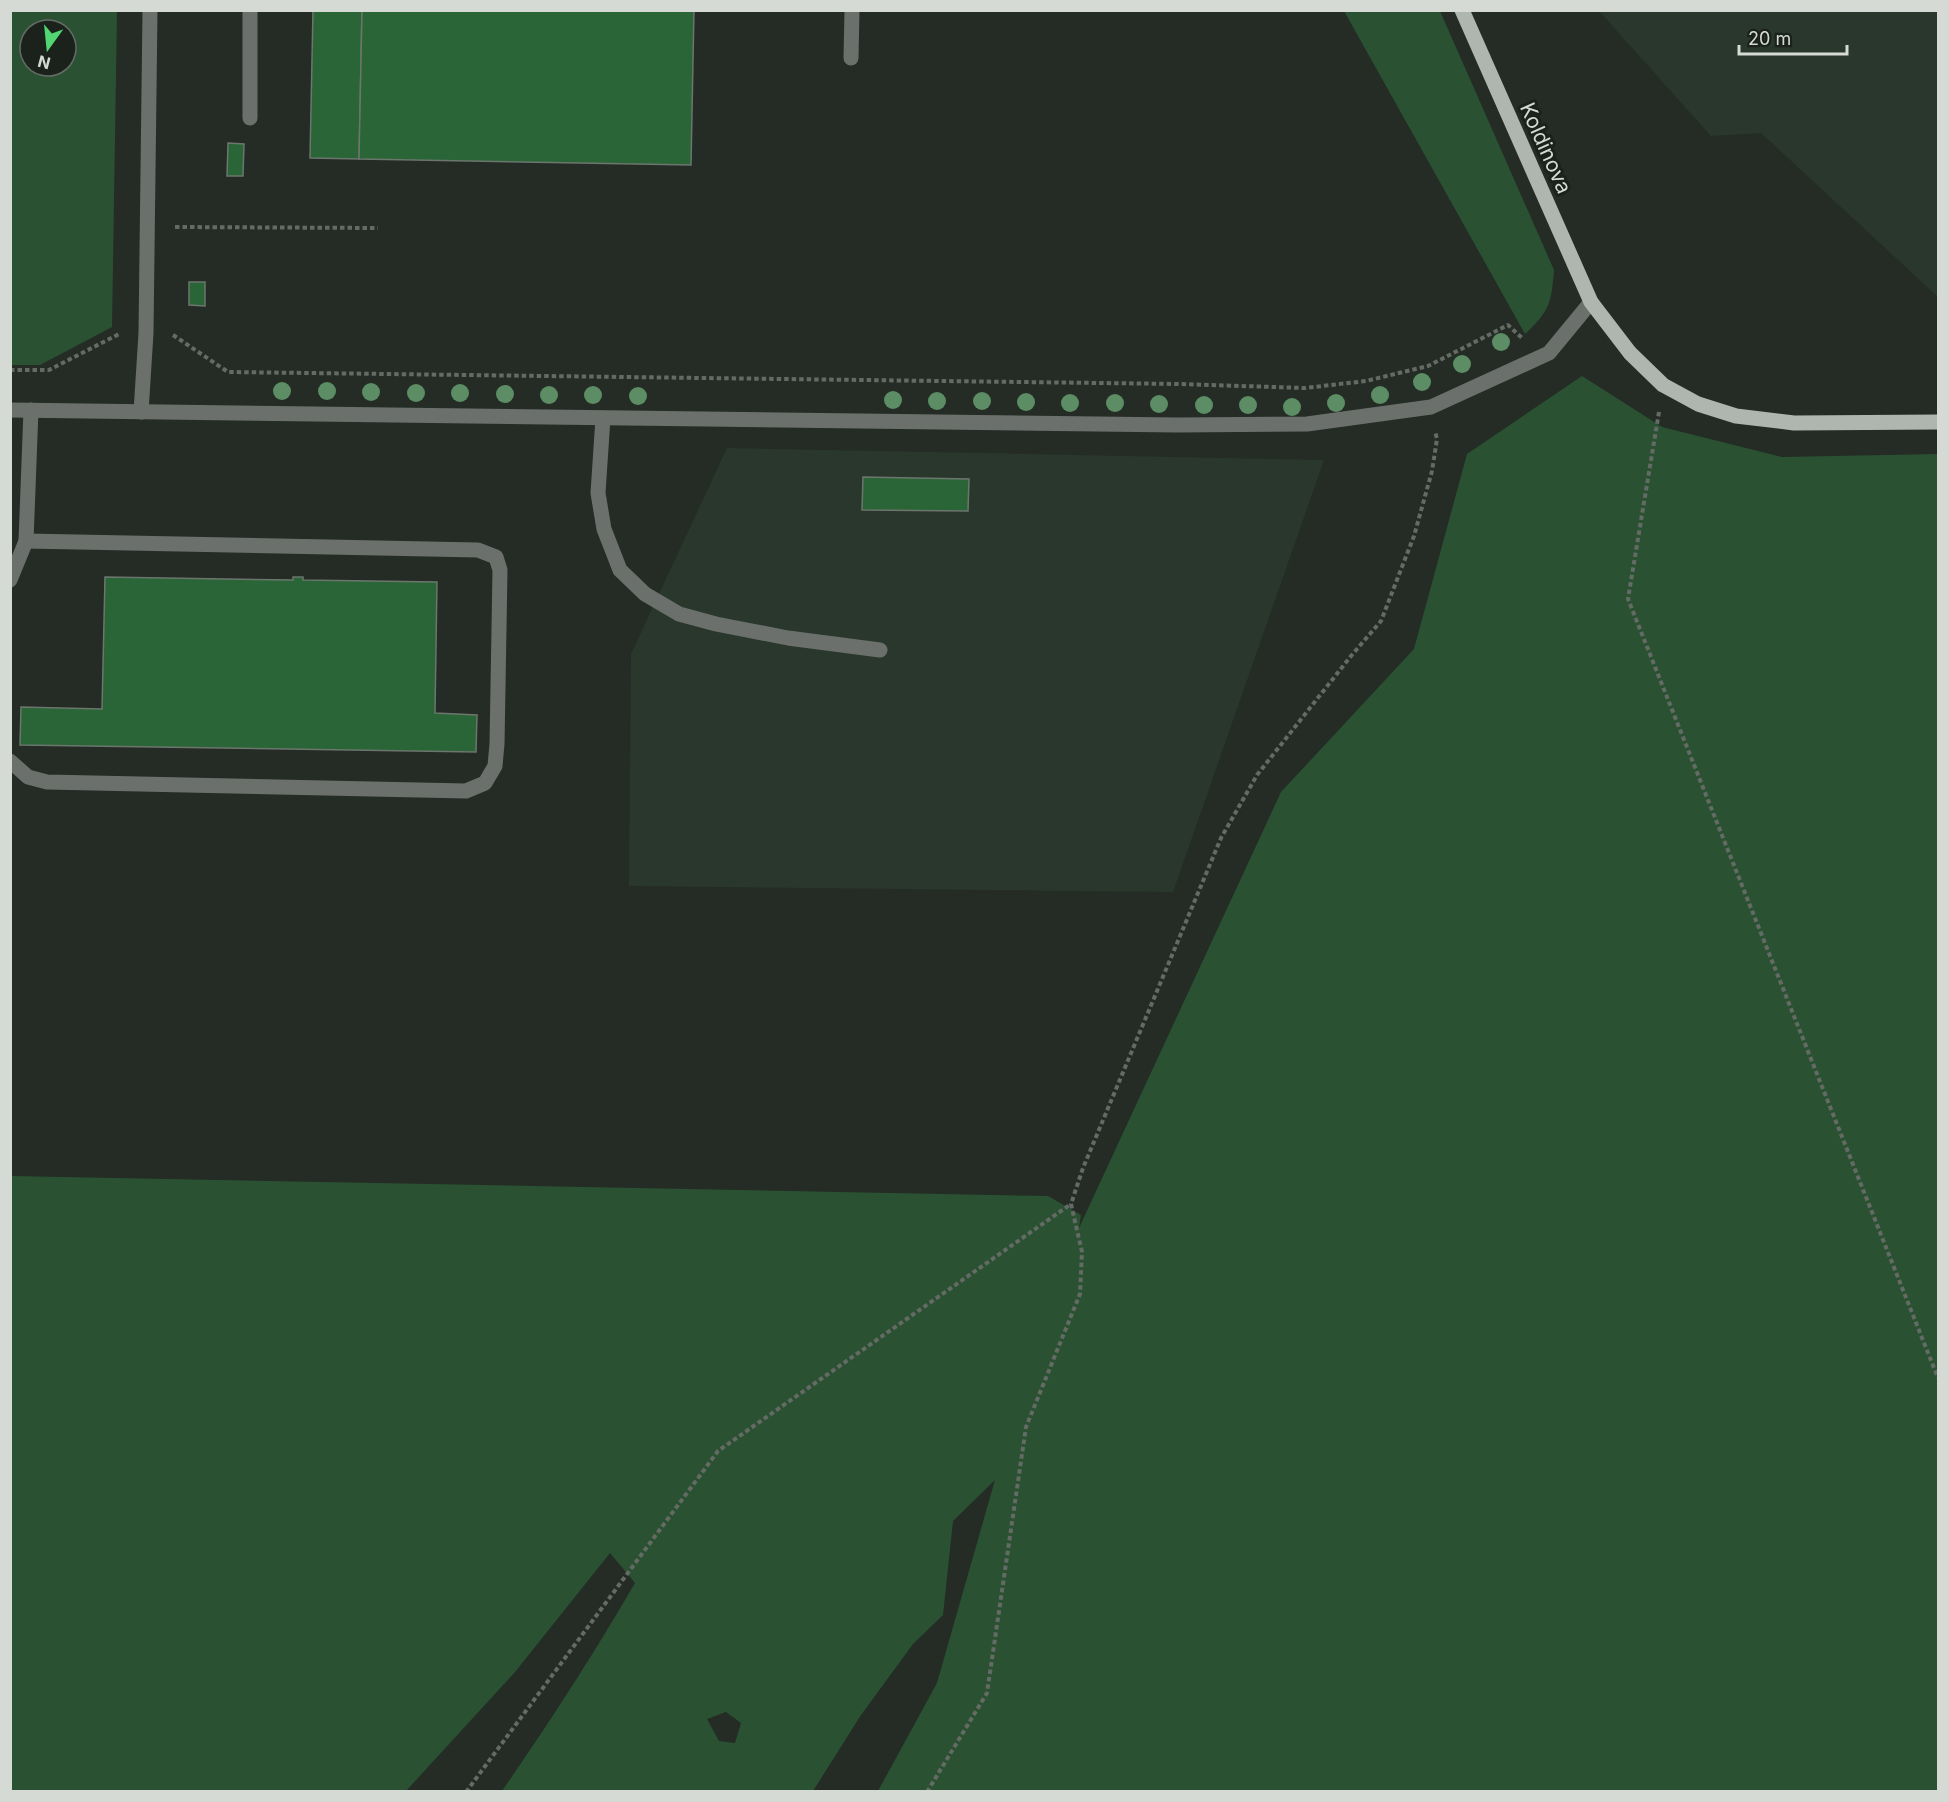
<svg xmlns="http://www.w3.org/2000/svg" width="1949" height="1802" viewBox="0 0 1949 1802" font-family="Inter,sans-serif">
	<rect width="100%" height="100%" fill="#242c25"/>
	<g fill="#2a372c">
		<path d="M 1599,11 L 1938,11 L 1938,297 L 1761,133 L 1711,136 Z"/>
		<path d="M 727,448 L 1324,460 L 1173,892 L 629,886 L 631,654 Z"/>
	</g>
	<g fill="#2a5232" fill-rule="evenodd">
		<path d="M 11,10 L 117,11 L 112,327 L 40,365 L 11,365 ZM 30,30 L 66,30 L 66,66 L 30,66 Z"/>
		<path d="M 1344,11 L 1440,11 L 1554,270 C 1551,304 1550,310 1525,334 Z"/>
		<path d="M 1582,376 L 1662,427 L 1782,457 L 1938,454 L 1938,1791 L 878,1791 L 937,1683 L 995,1480 L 953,1521 L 943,1615 L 913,1644 L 861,1715 L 813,1791 L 502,1791 C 549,1723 594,1654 635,1583 L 610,1553 L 515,1672 L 406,1791 L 11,1791 L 11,1176 L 1048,1196 L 1081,1215 L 1079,1228 L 1281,792 L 1414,649 L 1467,454 ZM 726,1712 L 741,1723 L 735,1743 L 719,1741 L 707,1719 Z"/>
	</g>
	<g fill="#2a6537" stroke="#6c766d" stroke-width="1.5">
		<path d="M 313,10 L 362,10 L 359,159 L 310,158 Z"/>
		<path d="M 362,10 L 694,10 L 691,165 L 359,159 Z"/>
		<path d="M 228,143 L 244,144 L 243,176 L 227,176 Z"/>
		<path d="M 189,282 L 205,282 L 205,306 L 189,305 Z"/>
		<path d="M 863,477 L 969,479 L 968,511 L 862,510 Z"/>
		<path d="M 105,577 L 293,580 L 293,577 L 303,577 L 303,580 L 437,582 L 435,713 L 477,715 L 476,752 L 20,745 L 21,707 L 102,709 Z"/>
	</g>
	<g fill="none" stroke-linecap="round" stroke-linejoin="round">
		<g stroke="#646a64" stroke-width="4" stroke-dasharray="4.5 3" stroke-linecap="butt">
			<path d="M 175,227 L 378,228"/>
			<path d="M 173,335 L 228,372 L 1179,384 L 1305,388 L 1366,381 L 1428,366 L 1508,325 L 1522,338"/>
			<path d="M 10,370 L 49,370 L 121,333"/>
			<path d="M 1659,412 L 1628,599 L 1938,1378"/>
			<path d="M 466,1792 L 718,1451 L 1071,1204"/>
			<path d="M 927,1792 L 987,1693 L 1026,1427 L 1080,1294 L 1082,1252 L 1071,1204 L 1083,1168 L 1221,838 L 1257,775 L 1351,656 L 1381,621 L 1414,536 L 1432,471 L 1437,439 L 1435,431"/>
		</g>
		<g stroke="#6c706c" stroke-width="15">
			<path d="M 851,58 L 852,10"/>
			<path d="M 250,118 L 250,10"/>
			<path d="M 10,410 L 1177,425 L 1307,424 L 1431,407 L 1549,353 L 1591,302"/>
			<path d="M 141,412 L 146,333 L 150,10"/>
			<path d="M 603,418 L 598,493 L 604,529 L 620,570 L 645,594 L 679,614 L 716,624 L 788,638 L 880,650"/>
			<path d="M 10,580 L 26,541 L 31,410"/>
			<path d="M 10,761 L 28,777 L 47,782 L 466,791 L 485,783 L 495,766 L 497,744 L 500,570 L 496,557 L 478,550 L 26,541"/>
		</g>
		<path stroke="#aeb6af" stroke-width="15" d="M 1462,10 L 1591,302 L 1630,353 L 1663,385 L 1698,404 L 1736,416 L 1794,423 L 1938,422"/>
	</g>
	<g fill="#5c8d64">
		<circle cx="1501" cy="342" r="9"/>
		<circle cx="1462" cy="364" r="9"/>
		<circle cx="1422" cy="382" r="9"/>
		<circle cx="282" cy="391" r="9"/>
		<circle cx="327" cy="391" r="9"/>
		<circle cx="371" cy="392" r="9"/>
		<circle cx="416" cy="393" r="9"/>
		<circle cx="460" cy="393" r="9"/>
		<circle cx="505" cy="394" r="9"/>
		<circle cx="549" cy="395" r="9"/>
		<circle cx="593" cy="395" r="9"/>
		<circle cx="1380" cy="395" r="9"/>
		<circle cx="638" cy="396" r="9"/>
		<circle cx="893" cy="400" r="9"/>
		<circle cx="937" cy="401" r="9"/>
		<circle cx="982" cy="401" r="9"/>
		<circle cx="1026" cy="402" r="9"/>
		<circle cx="1070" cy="403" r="9"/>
		<circle cx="1115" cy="403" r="9"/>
		<circle cx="1336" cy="403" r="9"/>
		<circle cx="1159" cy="404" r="9"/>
		<circle cx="1204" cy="405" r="9"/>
		<circle cx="1248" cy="405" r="9"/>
		<circle cx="1292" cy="407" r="9"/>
	</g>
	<g text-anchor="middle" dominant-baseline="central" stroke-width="6" stroke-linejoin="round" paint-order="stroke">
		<g font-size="21" fill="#d5dad5" stroke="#1a221b">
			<text transform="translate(1546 148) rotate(66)">Koldinova</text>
		</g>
	</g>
	<rect width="1949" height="1802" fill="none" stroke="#d5dad5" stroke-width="24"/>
	<g transform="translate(48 48) rotate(195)"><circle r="28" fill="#1a221b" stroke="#656c65" stroke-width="1.5"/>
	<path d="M0-4.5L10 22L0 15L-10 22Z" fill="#52d673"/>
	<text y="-9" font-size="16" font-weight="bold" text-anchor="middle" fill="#d5dad5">N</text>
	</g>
	<path d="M1739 45v9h108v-9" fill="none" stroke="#d5dad5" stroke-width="3"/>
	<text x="1748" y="45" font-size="18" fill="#d5dad5" stroke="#1a221b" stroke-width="4.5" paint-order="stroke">20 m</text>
</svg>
